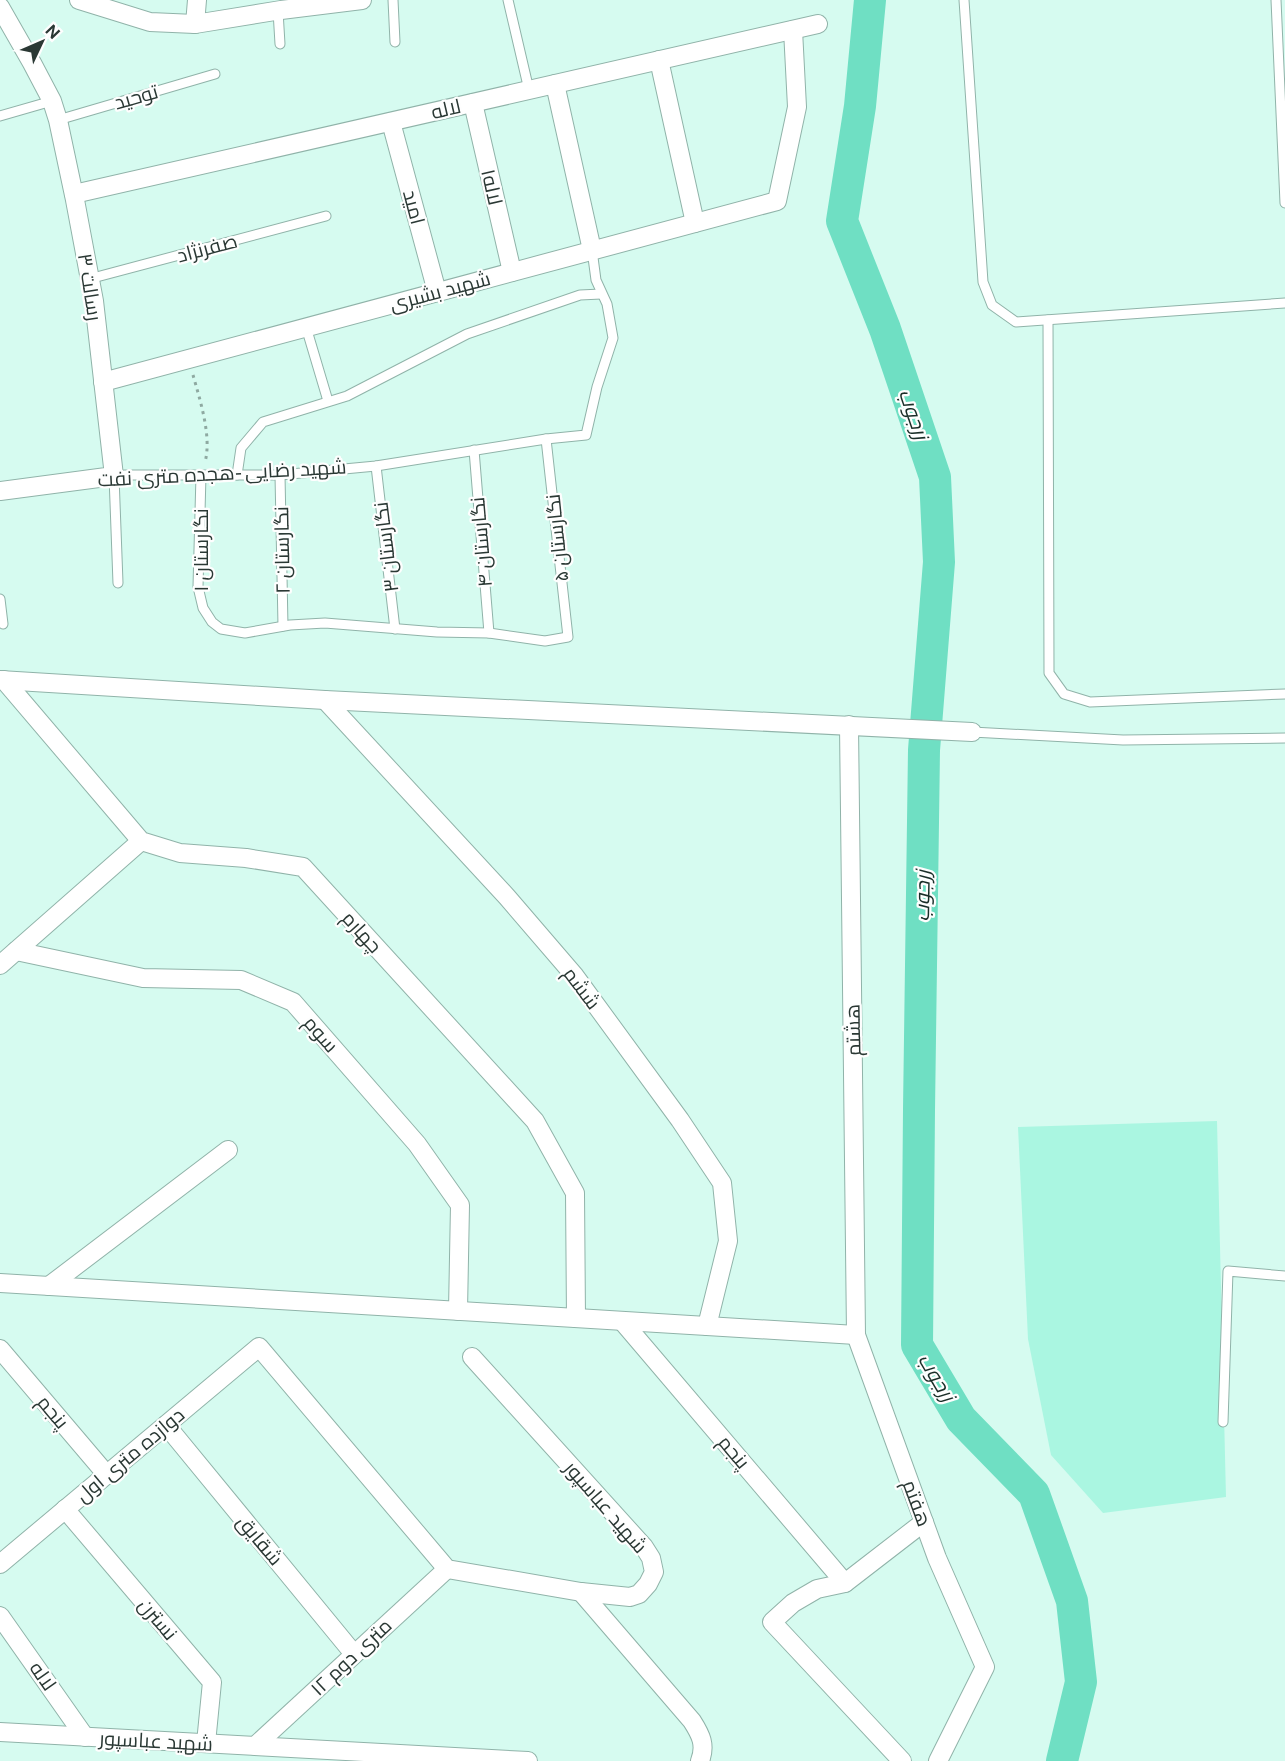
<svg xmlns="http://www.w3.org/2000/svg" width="1285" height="1761" viewBox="0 0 1285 1761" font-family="'Public Sans',Cairo,sans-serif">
	<rect width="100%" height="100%" fill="#d6fbf0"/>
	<path fill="#aaf6e1" d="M 1217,1121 L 1226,1497 L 1103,1513 L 1051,1455 L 1028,1339 L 1018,1127 Z"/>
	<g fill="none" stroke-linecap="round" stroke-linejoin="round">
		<path stroke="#6fdfc3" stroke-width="32" d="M 870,0 L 860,106 L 842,221 L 885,329 L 935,477 L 939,562 L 924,750 L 919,1110 L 917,1345 L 961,1419 L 1034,1494 L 1072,1601 L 1081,1682 L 1062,1761"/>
		<g stroke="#90b3a9" stroke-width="11">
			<g id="service">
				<path d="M 393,0 L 395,42"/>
				<path d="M 508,0 L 529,90"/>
				<path d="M 964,0 L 983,282 L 992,305 L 1016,322 L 1285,303"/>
				<path d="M 1276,0 L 1285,203"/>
				<path d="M 278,11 L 280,44"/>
				<path d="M 0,116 L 52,101"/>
				<path d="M 58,120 L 215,74"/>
				<path d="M 89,279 L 326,216"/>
				<path d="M 1048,320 L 1049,673 L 1064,694 L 1090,702 L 1285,694"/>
				<path d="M 306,327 L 328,401"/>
				<path d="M 474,450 L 489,633"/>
				<path d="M 376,466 L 395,629"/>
				<path d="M 201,475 L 198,587 L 203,608 L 212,622 L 221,629 L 245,633 L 290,625 L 325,623 L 437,632 L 489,633 L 545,641 L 568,637 L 546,439"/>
				<path d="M 237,475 L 241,448 L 263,422 L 347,396 L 467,334 L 580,295 L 601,294"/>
				<path d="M 280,475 L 283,626"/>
				<path d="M 118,583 L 114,476 L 125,475 L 280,475 L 376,466 L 546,439 L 586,435 L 597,387 L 613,338 L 607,304 L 596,280 L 592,250"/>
				<path d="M 0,599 L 3,624"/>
				<path d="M 972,732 L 1123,740 L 1285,738"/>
				<path d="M 1223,1422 L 1228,1271 L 1285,1276"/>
			</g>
		</g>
		<g stroke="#90b3a9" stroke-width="20">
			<g id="minor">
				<path d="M 79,0 L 150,22 L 195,24 L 281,10 L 362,0"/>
				<path d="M 0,7 L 32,63 L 52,101 L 58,120 L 75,200 L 94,301 L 114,476 L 0,491"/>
				<path d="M 195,24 L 197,0"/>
				<path d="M 659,60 L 695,223"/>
				<path d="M 555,84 L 592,250"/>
				<path d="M 473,103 L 512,272"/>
				<path d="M 391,122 L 437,292"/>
				<path d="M 74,194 L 818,24"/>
				<path d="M 103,382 L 777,201 L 797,107 L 793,30"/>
				<path d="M 0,680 L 325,700 L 972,732"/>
				<path d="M 4,680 L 141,841 L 180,853 L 246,858 L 303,867 L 535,1121 L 575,1193 L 576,1318"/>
				<path d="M 325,700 L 507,897 L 574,975 L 680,1120 L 722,1183 L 728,1241 L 707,1326"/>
				<path d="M 849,725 L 856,1335 L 937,1558 L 985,1667 L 938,1761"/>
				<path d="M 16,951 L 143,978 L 241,980 L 293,1002 L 417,1144 L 460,1205 L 458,1311"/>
				<path d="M 0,965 L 141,841"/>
				<path d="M 0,1283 L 856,1335"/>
				<path d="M 49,1286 L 228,1150"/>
				<path d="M 622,1321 L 845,1583"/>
				<path d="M 0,1349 L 107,1475"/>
				<path d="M 166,1425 L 354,1654"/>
				<path d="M 65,1509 L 212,1682 L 206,1743"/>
				<path d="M 0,1564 L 259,1347 L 447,1569 L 581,1592 L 630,1597 L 639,1594 L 648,1584 L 654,1572 L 651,1558 L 644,1547 L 472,1357"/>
				<path d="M 581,1592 L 692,1721 C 701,1735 706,1745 700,1761"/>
				<path d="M 0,1616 L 85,1737"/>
				<path d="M 0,1732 L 528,1761"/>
				<path d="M 255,1746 L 447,1569"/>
				<path d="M 902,1761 L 772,1622 L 793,1603 L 817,1589 L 845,1583 L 924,1522"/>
			</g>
		</g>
		<path stroke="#8ea9a1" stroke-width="3" stroke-dasharray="3 4.5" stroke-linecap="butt" d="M 193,375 C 200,400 212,437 205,462"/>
		<use href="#service" stroke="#fff" stroke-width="9"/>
		<use href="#minor" stroke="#fff" stroke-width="18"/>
	</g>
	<g text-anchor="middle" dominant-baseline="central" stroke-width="4.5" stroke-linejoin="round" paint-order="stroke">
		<g font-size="20" fill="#2a3834" stroke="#fefefe">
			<text transform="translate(136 97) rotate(-16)">توحید</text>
			<text transform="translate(446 109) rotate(-13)">لاله</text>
			<text transform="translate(492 187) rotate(77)">لاله۱</text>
			<text transform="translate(414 207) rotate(75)">امید</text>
			<text transform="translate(207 248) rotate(-15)">صفرنژاد</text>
			<text transform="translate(90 287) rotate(81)">رسالت ۳</text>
			<text transform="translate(440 291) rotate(-15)">شهید بشیری</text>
			<text transform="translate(222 473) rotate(-3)">شهید رضایی -هجده متری نفت</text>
			<text transform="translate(557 538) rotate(-96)">نگارستان ۵</text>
			<text transform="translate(481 542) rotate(-95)">نگارستان ۴</text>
			<text transform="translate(386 547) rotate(-97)">نگارستان ۳</text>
			<text transform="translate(201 550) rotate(-90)">نگارستان ۱</text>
			<text transform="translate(282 550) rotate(-91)">نگارستان ۲</text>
			<text transform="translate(362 932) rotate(48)">چهارم</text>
			<text transform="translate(582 988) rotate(53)">ششم</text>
			<text transform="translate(853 1030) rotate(-91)">هشتم</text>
			<text transform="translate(321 1034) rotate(49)">سوم</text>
			<text transform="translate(53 1412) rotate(50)">پنجم</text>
			<text transform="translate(734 1452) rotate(50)">پنجم</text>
			<text transform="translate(130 1455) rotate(-40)">دوازده متری اول</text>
			<text transform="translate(917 1503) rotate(70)">هفتم</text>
			<text transform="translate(606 1507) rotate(49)">شهید عباسپور</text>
			<text transform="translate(260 1540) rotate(50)">شقایق</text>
			<text transform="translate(158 1619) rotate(50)">نسترن</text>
			<text transform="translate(351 1657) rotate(-43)">۱۲ متری دوم</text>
			<text transform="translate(43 1676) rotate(55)">لاله</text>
			<text transform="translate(156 1741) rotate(3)">شهید عباسپور</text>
		</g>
		<g font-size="21" font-style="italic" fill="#1a2e28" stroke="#fefefe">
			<text transform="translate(914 414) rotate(71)">زرجوب</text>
			<text transform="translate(922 896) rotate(-89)">زرجوب</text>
			<text transform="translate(937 1377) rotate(59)">زرجوب</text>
		</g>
	</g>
	<g transform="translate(42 42) rotate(46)" stroke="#fefefe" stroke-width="4.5" paint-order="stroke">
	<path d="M0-4.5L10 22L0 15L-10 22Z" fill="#2a3834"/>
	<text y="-9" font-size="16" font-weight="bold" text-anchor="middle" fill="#2a3834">N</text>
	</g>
</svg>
